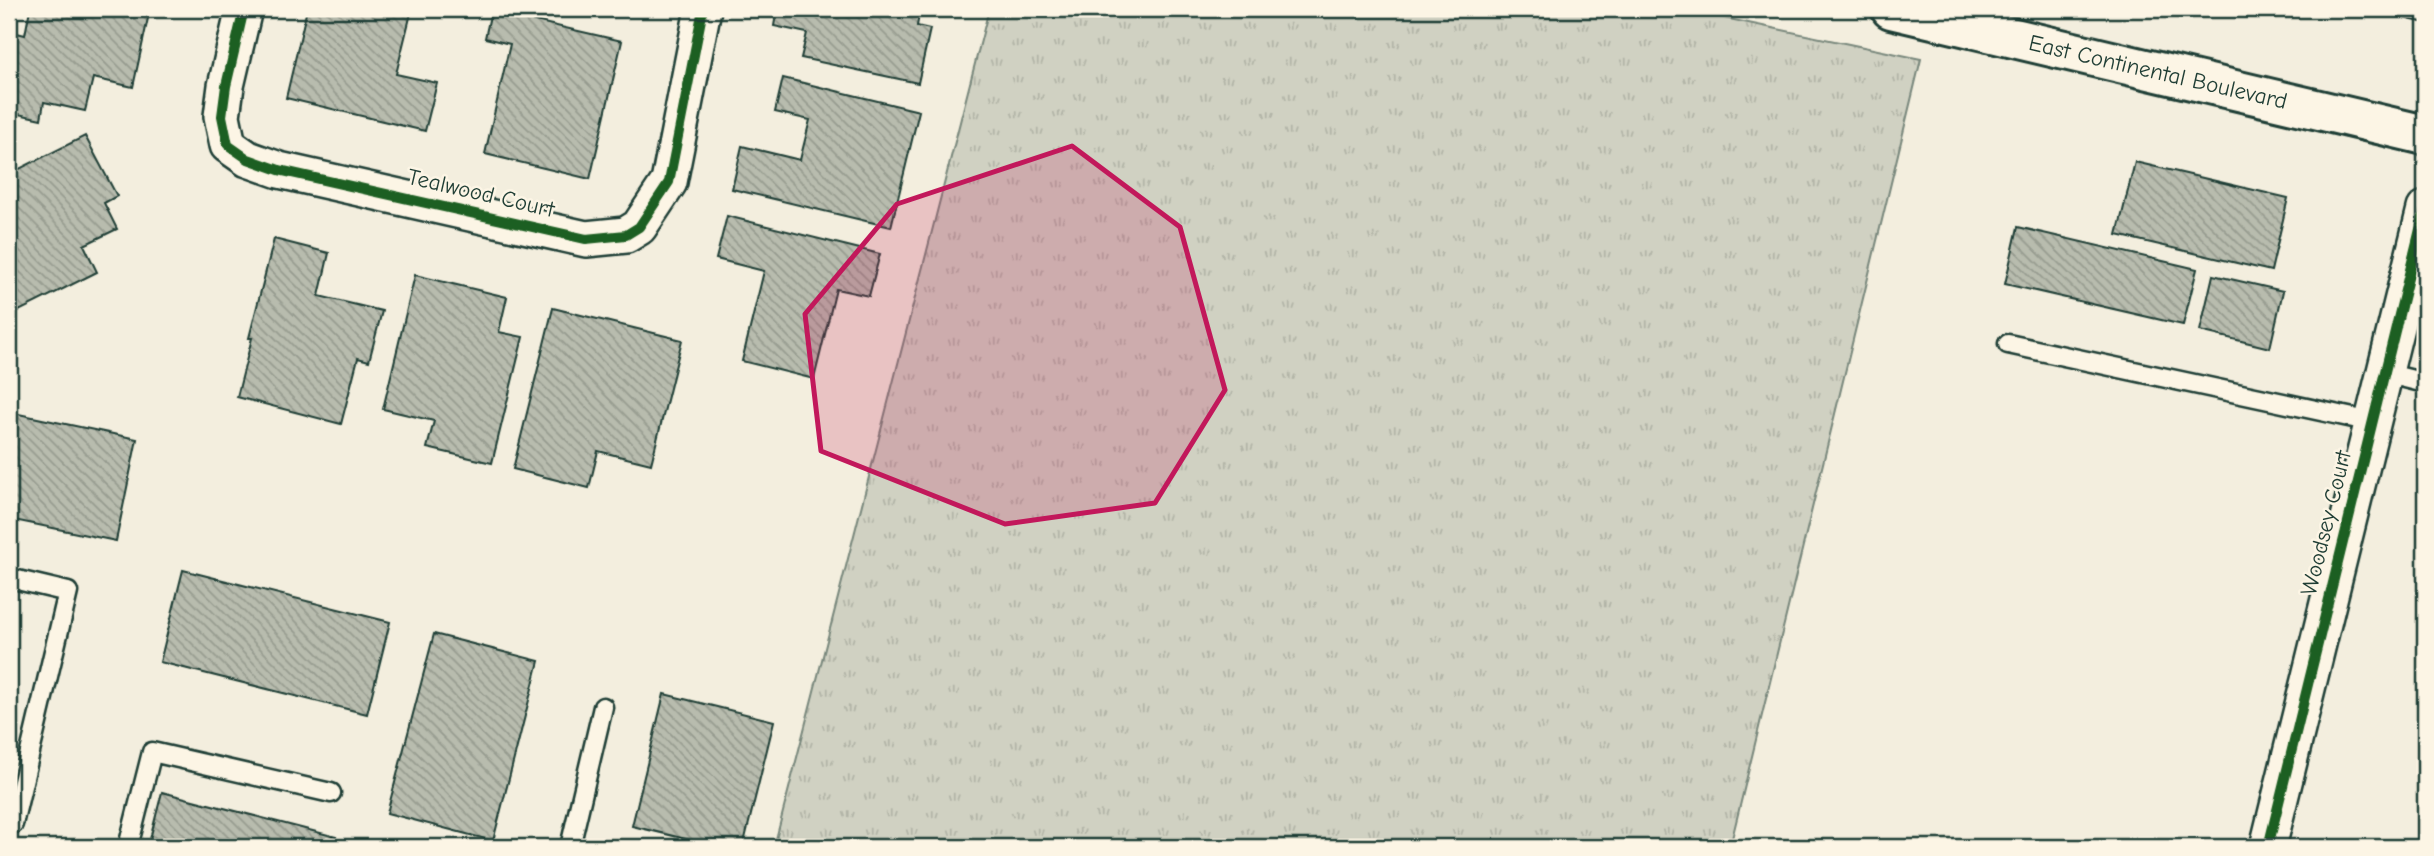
<svg xmlns="http://www.w3.org/2000/svg" width="2434" height="856" viewBox="0 0 2434 856" font-family="'Comic Neue',sans-serif">
	<defs>
		<pattern id="grass-tufts" width="24" height="20" patternUnits="userSpaceOnUse" patternTransform="scale(1.75)"><rect width="24" height="20" fill="#d0d1c2"/><path d="M3 7l-1-3M5 7V3M7 7l1-3M15 17l-1-3M17 17v-4M19 17l1-3" fill="none" stroke="#b2b4a7"/></pattern>
		<pattern id="building-back-hatch" width="6" height="6" patternUnits="userSpaceOnUse" patternTransform="scale(1.75)"><rect width="6" height="6" fill="#b8bcae"/><path d="M-1 5l2 2M0 0l6 6M5-1l2 2" fill="none" stroke="#959a8e"/></pattern>
	</defs>
	<rect width="100%" height="100%" fill="#f3eede"/>
	<filter id="ink" filterUnits="userSpaceOnUse"><feTurbulence type="fractalNoise" baseFrequency=".0143" numOctaves="2"/><feDisplacementMap in="SourceGraphic" scale="14" xChannelSelector="R" yChannelSelector="G"/><feConvolveMatrix kernelMatrix="1 2 1 2 8 2 1 2 1" color-interpolation-filters="sRGB"/></filter>
	<g filter="url(#ink)">
		<path fill="url(#grass-tufts)" stroke="#78877b" stroke-width="2" d="M 989,9 L 1681,9 L 1921,59 L 1730,847 L 774,847 Z"/>
		<g fill="url(#building-back-hatch)" stroke="#1f3d34" stroke-width="2">
			<path d="M 30,9 L 150,9 L 133,87 L 93,78 L 85,111 L 44,102 L 41,119 L 9,112 L 9,31 L 25,35 Z"/>
			<path d="M 307,9 L 412,9 L 396,74 L 437,83 L 425,131 L 286,98 Z"/>
			<path d="M 777,9 L 920,9 L 917,26 L 930,29 L 918,83 L 801,58 L 807,33 L 774,26 Z"/>
			<path d="M 2365,9 L 2425,9 L 2425,23 Z"/>
			<path d="M 491,11 L 622,41 L 590,179 L 485,154 L 510,44 L 485,38 Z"/>
			<path d="M 783,78 L 919,111 L 891,227 L 732,189 L 742,146 L 800,160 L 810,120 L 775,112 Z"/>
			<path d="M 85,136 L 117,196 L 104,203 L 117,229 L 84,245 L 97,272 L 9,316 L 9,174 Z"/>
			<path d="M 2135,162 L 2288,198 L 2271,271 L 2117,235 Z"/>
			<path d="M 727,216 L 880,254 L 869,296 L 836,289 L 814,379 L 742,361 L 764,271 L 716,259 Z"/>
			<path d="M 2018,227 L 2197,269 L 2183,325 L 2005,284 Z"/>
			<path d="M 274,239 L 329,253 L 319,296 L 382,311 L 369,361 L 358,358 L 341,424 L 237,397 L 252,338 L 249,338 Z"/>
			<path d="M 415,275 L 507,297 L 499,332 L 523,337 L 492,463 L 427,448 L 434,421 L 383,409 Z"/>
			<path d="M 2213,275 L 2283,291 L 2270,348 L 2200,331 Z"/>
			<path d="M 553,308 L 682,340 L 651,464 L 598,451 L 589,488 L 513,469 Z"/>
			<path d="M 9,412 L 137,439 L 116,541 L 9,519 Z"/>
			<path d="M 183,570 L 390,622 L 367,714 L 160,662 Z"/>
			<path d="M 434,634 L 539,661 L 493,841 L 387,813 Z"/>
			<path d="M 664,694 L 774,721 L 743,847 L 719,847 L 632,826 Z"/>
			<path d="M 162,792 L 336,837 L 333,847 L 148,847 Z"/>
		</g>
		<g fill="none" stroke-linecap="round" stroke-linejoin="round">
			<g stroke="#1f3d34" stroke-width="23">
				<g id="lane">
					<path d="M 2008,344 L 2372,422"/>
					<path d="M 2385,373 L 2425,383"/>
					<path d="M 9,578 L 68,592 L 13,824 L 9,825"/>
					<path d="M 128,847 L 152,752 L 331,793"/>
					<path d="M 570,847 L 603,707"/>
				</g>
			</g>
			<g stroke="#1f3d34" stroke-width="40">
				<g id="street">
					<path d="M 244,9 L 226,86 L 222,116 L 228,145 L 248,159 L 279,170 L 586,239 L 626,235 L 639,227 L 669,182 L 703,9"/>
					<path d="M 2268,847 L 2425,209"/>
				</g>
			</g>
			<g stroke="#1f3d34" stroke-width="44">
				<path id="secondary" d="M 1891,9 L 2425,135"/>
			</g>
			<use href="#lane" stroke="#fcf5e5" stroke-width="18"/>
			<use href="#street" stroke="#fcf5e5" stroke-width="35"/>
			<use href="#secondary" stroke="#fcf5e5" stroke-width="38"/>
			<g stroke="#fcf5e5" stroke-width="15">
				<g id="cycleway">
					<path d="M 244,9 L 226,86 L 222,116 L 228,145 L 248,159 L 279,170 L 586,239 L 626,235 L 639,227 L 669,182 L 703,9"/>
					<path d="M 2268,847 L 2425,209"/>
				</g>
			</g>
			<use href="#cycleway" stroke="#1b5e20" stroke-width="10"/>
		</g>
	</g>
	<path fill="#c2185b" fill-opacity="0.2" stroke="#c2185b" stroke-width="5" stroke-linejoin="round" d="M 1072,146 L 1180,227 L 1225,390 L 1155,503 L 1005,524 L 821,451 L 805,314 L 897,204 Z"/>
	<g text-anchor="middle" dominant-baseline="central" stroke-width="5" stroke-linejoin="round" paint-order="stroke">
		<g font-size="23" fill="#1f3d34" stroke="#fcf5e5">
			<text transform="translate(2158 72) rotate(13)">East Continental Boulevard</text>
			<text transform="translate(481 193) rotate(13)">Tealwood Court</text>
			<text transform="translate(2326 523) rotate(-76)">Woodsey Court</text>
		</g>
	</g>
	<rect width="2434" height="856" fill="none" stroke="#fcf5e5" stroke-width="35"/>
	<rect x="18" y="18" width="2399" height="821" fill="none" stroke="#1f3d34" stroke-width="2.5" filter="url(#ink)"/>
</svg>
